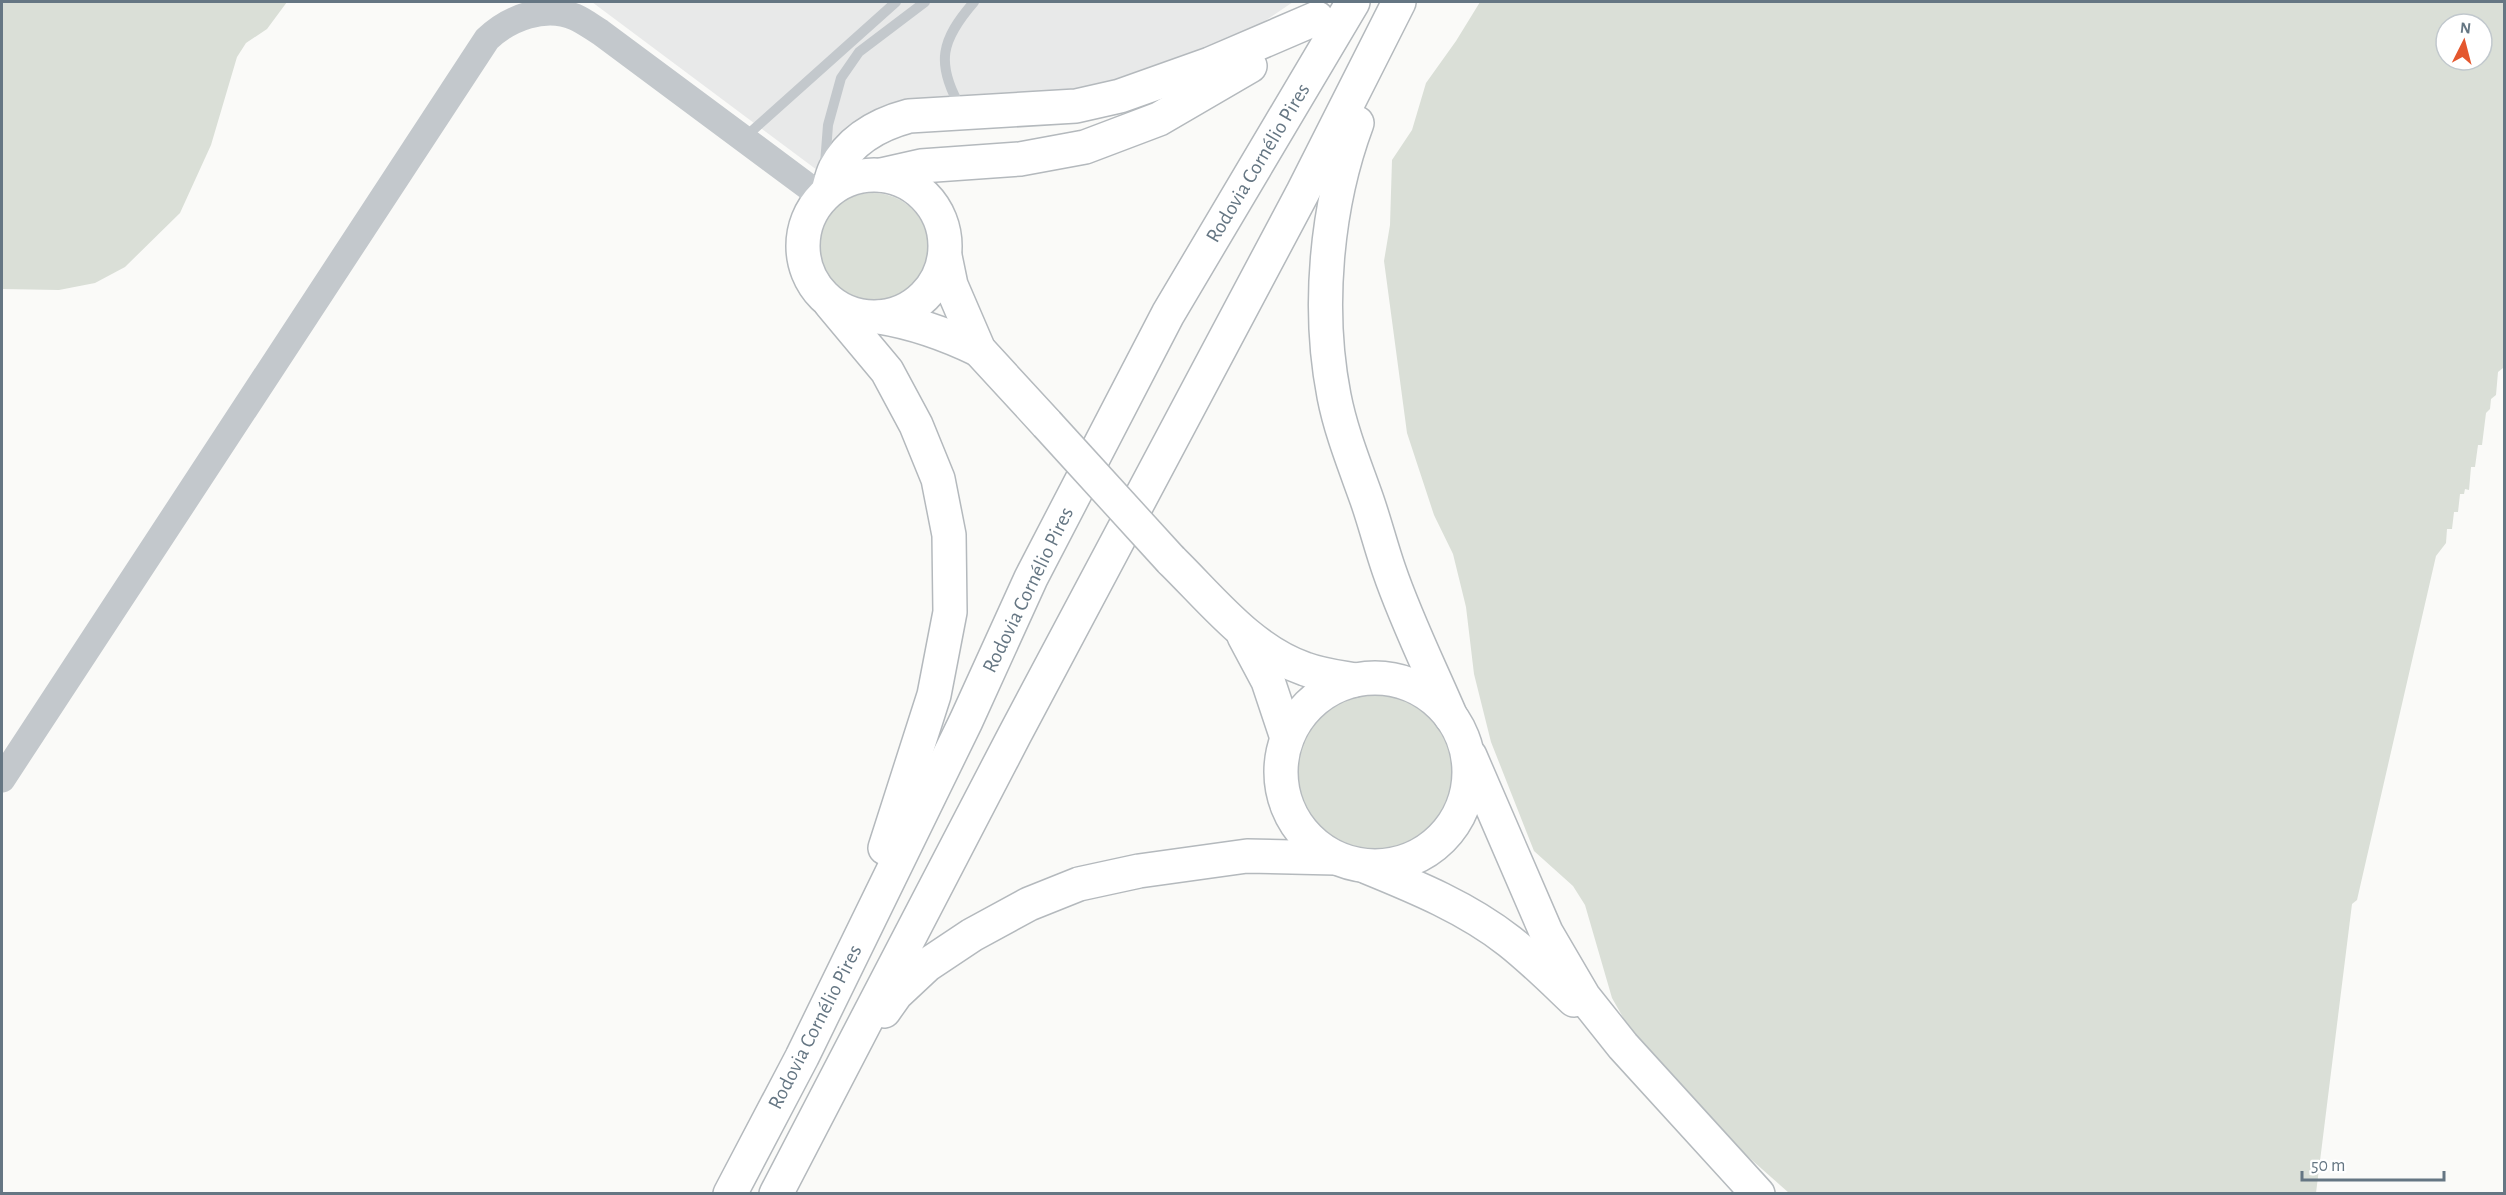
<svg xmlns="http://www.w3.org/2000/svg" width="2506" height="1195" viewBox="0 0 2506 1195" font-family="'Alegreya Sans',sans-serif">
	<rect width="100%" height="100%" fill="#fafaf8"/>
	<path fill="#e8e9e9" d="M 592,2 L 1293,2 L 1244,35 L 1087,93 L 968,100 L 817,170 Z"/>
	<g fill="#dadfd7" fill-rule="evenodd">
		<path d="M 2,2 L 287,2 L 267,29 L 246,43 L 237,57 L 211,145 L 180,213 L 125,267 L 95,283 L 59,290 L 2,289 Z"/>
		<path d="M 1480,2 L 2504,2 L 2503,368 L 2498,372 L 2496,395 L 2491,399 L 2490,409 L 2486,413 L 2482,445 L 2478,445 L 2475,467 L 2471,467 L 2469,490 L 2465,489 L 2464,494 L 2460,494 L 2458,512 L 2454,512 L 2452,529 L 2447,529 L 2446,543 L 2436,556 L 2357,900 L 2352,904 L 2316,1193 L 1789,1193 L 1711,1124 L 1637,1042 L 1612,998 L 1585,905 L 1573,886 L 1534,851 L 1491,742 L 1474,674 L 1466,607 L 1453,554 L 1434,515 L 1407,433 L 1384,261 L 1390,225 L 1392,160 L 1412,130 L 1426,83 L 1456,41 ZM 2446,24 L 2482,24 L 2482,60 L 2446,60 Z"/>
		<circle cx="873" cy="249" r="56"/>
		<circle cx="1375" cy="772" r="80"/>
	</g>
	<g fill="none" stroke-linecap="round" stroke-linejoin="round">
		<g stroke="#b5babe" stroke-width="36">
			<g id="primary">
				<circle cx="874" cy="246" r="71"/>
				<path d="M 945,256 L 951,285 L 979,350 L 1047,424"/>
				<path d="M 879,317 C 916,323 946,334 979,350"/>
				<path d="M 1171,560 C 1211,599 1250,650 1305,669 C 1321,675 1338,677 1355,680"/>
				<path d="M 1244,636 L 1268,681 L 1287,738"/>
				<circle cx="1375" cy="772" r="94"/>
				<path d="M 1470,756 L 1546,932 L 1584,997 L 1623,1046 L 1758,1194"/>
				<path d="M 1367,867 C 1416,887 1467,908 1509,941 C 1532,959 1553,980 1574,1000"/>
			</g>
		</g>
		<g stroke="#b4b9bd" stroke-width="36">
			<g id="trunk">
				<path d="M 1357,123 C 1326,206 1317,309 1334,396 C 1341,432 1355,466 1367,500 C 1375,523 1381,547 1389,570 C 1406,620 1430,668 1451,717"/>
				<path d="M 881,175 L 921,166 L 1020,159 L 1085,147 L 1159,119 L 1250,66"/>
				<path d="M 828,191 C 830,184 832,175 835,169 C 850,140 879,124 909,116 L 1076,106 L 1120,96 L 1210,64 L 1317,18"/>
				<path d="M 831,304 L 887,371 L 916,425 L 938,479 L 949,535 L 950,612 L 934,695 L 885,848"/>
				<path d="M 884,1011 L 896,994 L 927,965 L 972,935 L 1029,904 L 1079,884 L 1139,871 L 1247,856 L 1335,858"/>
				<path d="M 730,1194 L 802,1057 L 966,721 L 1031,578 L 1168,314 L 1353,2"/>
				<path d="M 776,1194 L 1014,736 L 1303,192 L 1399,2"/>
			</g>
		</g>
		<g stroke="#c3c8cc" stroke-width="10">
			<path d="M 961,108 C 935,63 941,40 974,2"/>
			<path d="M 744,138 L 896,2"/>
			<path d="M 825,164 L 828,125 L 841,78 L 859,52 L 925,2"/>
		</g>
		<path stroke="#c3c8cc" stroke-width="27" d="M 2,779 L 487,39 C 509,18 545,4 575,17 C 584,21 592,27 600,32 L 822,197"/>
		<use href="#primary" stroke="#fff" stroke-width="33"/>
		<use href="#trunk" stroke="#fff" stroke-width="33"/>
		<g stroke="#b5babe" stroke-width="36" stroke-linecap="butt">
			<path id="primary-bridge" d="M 1047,424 L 1171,560"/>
		</g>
		<use href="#primary-bridge" stroke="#fff" stroke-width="33"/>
	</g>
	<g text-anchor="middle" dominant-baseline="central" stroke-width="6" stroke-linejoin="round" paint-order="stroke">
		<g font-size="21" fill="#657683" stroke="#fff">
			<text transform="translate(1258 163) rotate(-59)">Rodovia Cornélio Pires</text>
			<text transform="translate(1028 590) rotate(-64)">Rodovia Cornélio Pires</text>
			<text transform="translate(815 1027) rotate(-63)">Rodovia Cornélio Pires</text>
		</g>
	</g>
	<rect width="2506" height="1195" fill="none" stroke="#657683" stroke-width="6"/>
	<g transform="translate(2464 42) rotate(6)"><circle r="28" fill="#ffffff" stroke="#c1c8cd" stroke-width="1.5"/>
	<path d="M0-4.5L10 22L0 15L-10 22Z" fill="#e4572e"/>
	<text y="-9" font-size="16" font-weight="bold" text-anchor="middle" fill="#657683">N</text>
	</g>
	<path d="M2302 1171v9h142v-9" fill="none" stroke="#657683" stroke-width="3"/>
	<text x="2311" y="1171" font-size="18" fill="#657683" stroke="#ffffff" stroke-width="4.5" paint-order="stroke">50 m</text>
</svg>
